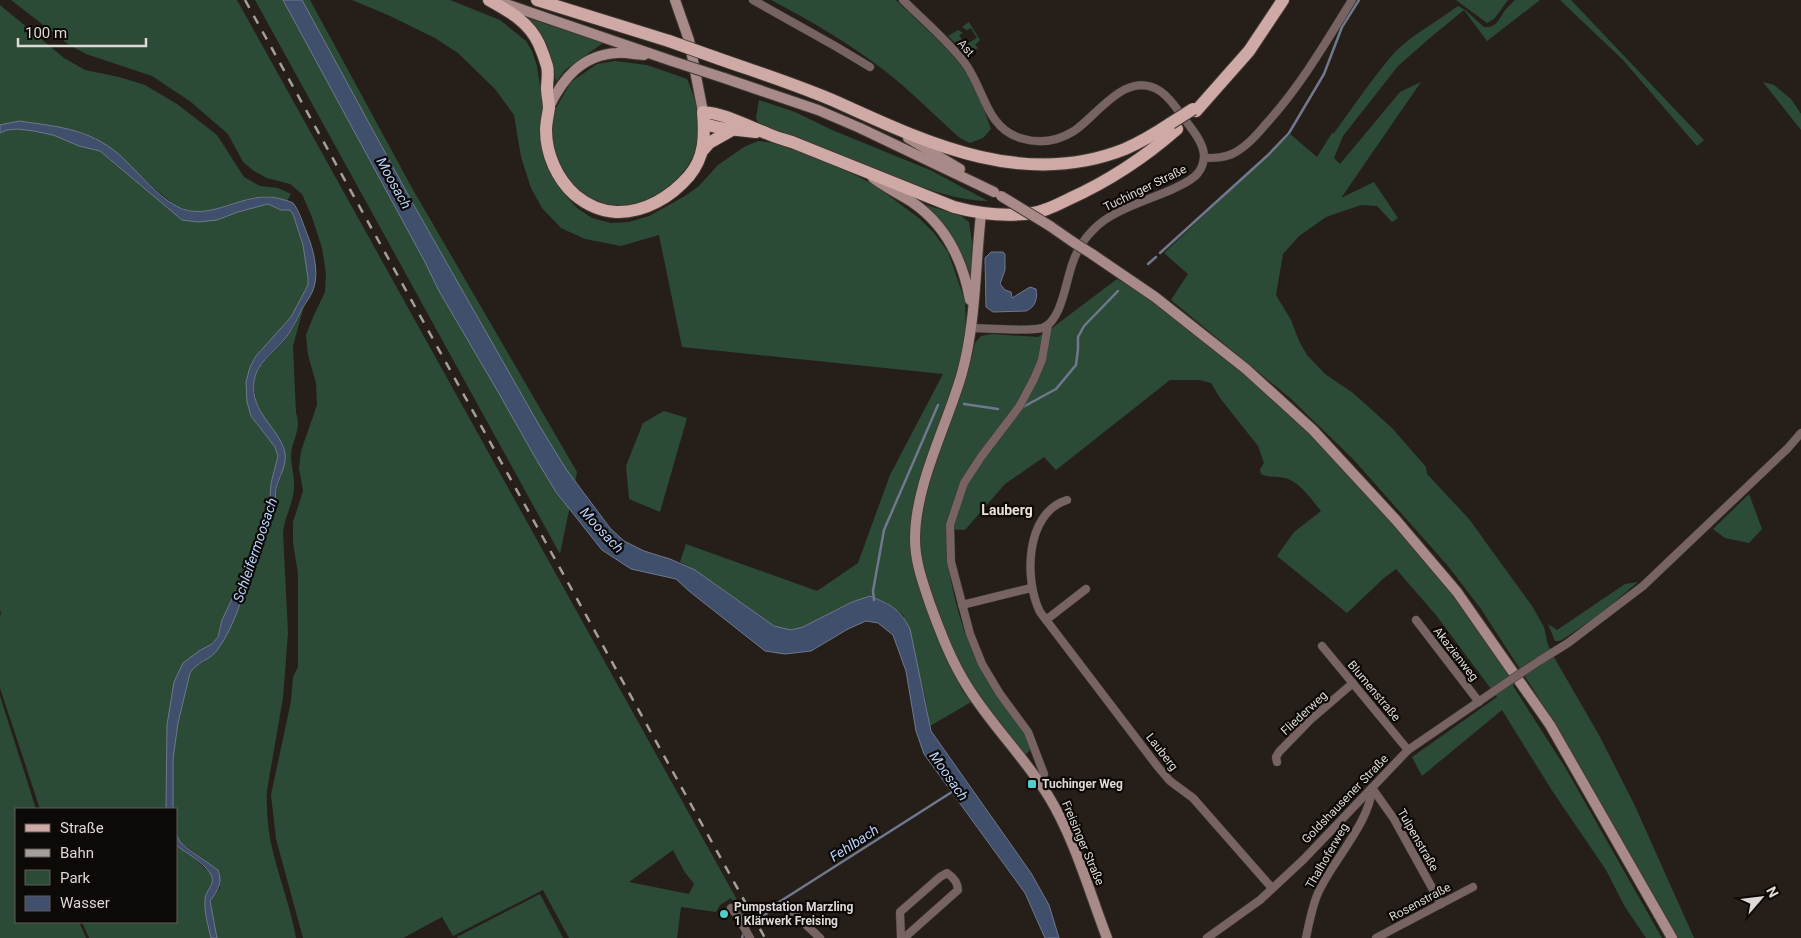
<svg xmlns="http://www.w3.org/2000/svg" width="1801" height="938" viewBox="0 0 1801 938" font-family="Roboto,sans-serif">
	<rect width="100%" height="100%" fill="#261f19"/>
	<g fill="#2c4b37" fill-rule="evenodd">
		<path d="M 11,0 L 237,0 L 746,916 L 743,918 L 731,898 L 720,905 L 716,912 L 681,907 L 677,938 L 569,938 L 543,890 L 453,936 L 442,917 L 403,938 L 303,938 L 276,839 L 271,795 L 291,701 L 293,677 L 298,667 L 298,573 L 293,543 L 293,522 L 303,491 L 299,468 L 301,451 L 317,405 L 316,383 L 308,355 L 306,335 L 314,315 L 325,292 L 326,273 L 322,248 L 312,217 L 302,194 L 290,184 L 267,178 L 254,171 L 243,162 L 228,134 L 191,102 L 152,76 L 86,54 L 68,44 ZM 673,850 L 684,871 L 694,884 L 689,894 L 629,882 Z"/>
		<path d="M 255,0 L 310,0 L 412,188 L 577,472 L 560,554 Z"/>
		<path d="M 352,0 L 450,0 L 500,20 L 526,41 L 532,51 L 537,66 L 554,179 L 566,196 L 577,208 L 592,218 L 611,223 L 629,222 L 649,216 L 685,196 L 699,186 L 718,165 L 744,147 L 758,141 L 781,144 L 840,167 L 876,186 L 920,219 L 934,233 L 948,252 L 965,301 L 966,328 L 959,374 L 913,536 L 950,663 L 962,690 L 971,702 L 930,726 L 925,696 L 903,615 L 887,603 L 870,596 L 852,602 L 803,627 L 791,630 L 774,626 L 695,570 L 680,562 L 686,544 L 817,591 L 858,563 L 890,475 L 943,374 L 682,347 L 659,235 L 621,246 L 585,239 L 561,228 L 542,208 L 531,188 L 521,157 L 514,115 L 495,89 L 458,53 L 435,38 L 388,15 Z"/>
		<path d="M 771,0 L 896,0 C 919,23 954,52 971,79 C 980,94 985,113 991,129 L 983,138 L 970,143 L 960,138 C 935,116 911,91 885,71 C 849,43 811,21 771,0 Z"/>
		<path d="M 1456,0 L 1508,0 L 1494,19 L 1487,23 Z"/>
		<path d="M 1515,0 L 1540,0 L 1487,41 L 1464,10 L 1431,37 L 1398,66 L 1343,136 L 1334,158 L 1340,164 L 1400,92 L 1421,82 L 1341,198 L 1374,182 L 1398,218 L 1392,222 L 1377,206 L 1361,205 L 1326,217 L 1299,236 L 1283,254 L 1276,295 L 1291,320 L 1299,341 L 1307,355 L 1325,374 L 1353,393 L 1392,428 L 1426,467 L 1427,474 L 1469,519 L 1532,606 L 1544,627 L 1548,645 L 1555,659 L 1599,735 L 1635,806 L 1694,938 L 1677,938 L 1620,837 L 1535,692 L 1481,609 L 1448,566 L 1353,459 L 1290,398 L 1171,300 L 1188,274 L 1164,253 L 1290,134 L 1317,157 L 1332,133 L 1334,133 C 1354,106 1373,77 1395,52 C 1413,34 1438,21 1458,6 L 1465,10 L 1484,27 C 1498,28 1499,18 1506,9 C 1509,6 1512,3 1515,0 Z"/>
		<path d="M 1560,0 L 1571,0 L 1704,140 L 1697,146 L 1623,60 Z"/>
		<path d="M 0,5 L 64,58 L 85,70 L 119,77 L 145,85 L 177,104 L 217,135 L 244,177 L 260,186 L 278,188 L 291,194 L 287,201 L 268,196 L 251,198 L 211,210 L 194,212 L 176,206 L 144,180 L 124,159 L 95,138 L 77,131 L 19,121 L 0,125 Z"/>
		<path d="M 528,18 L 603,43 L 565,70 L 556,82 L 553,63 L 542,36 Z"/>
		<path d="M 969,22 L 980,40 L 975,45 L 978,48 L 967,55 L 948,36 L 958,30 L 963,33 L 959,35 L 965,45 L 977,38 L 971,28 L 967,30 L 962,27 Z"/>
		<path d="M 615,61 L 647,65 L 687,79 C 705,119 705,157 669,186 C 661,193 653,200 643,203 C 631,207 615,207 601,209 L 564,179 L 551,144 L 552,124 L 556,108 L 571,82 L 597,64 Z"/>
		<path d="M 1763,82 L 1774,85 L 1791,99 L 1801,114 L 1801,130 Z"/>
		<path d="M 759,100 L 795,112 L 832,130 L 930,170 L 988,201 C 949,200 915,184 879,170 C 838,155 797,141 758,122 L 756,118 Z"/>
		<path d="M 18,129 L 53,135 L 79,146 L 100,151 L 182,220 L 217,220 L 238,212 L 268,204 L 281,210 L 290,210 L 293,214 L 303,245 L 308,278 L 308,285 L 291,317 L 256,356 L 250,367 L 251,416 L 275,447 L 278,456 L 271,483 L 270,498 L 265,521 L 256,538 L 242,578 L 222,620 L 218,637 L 212,644 L 199,651 L 167,725 L 166,809 L 40,809 L 0,688 L 0,618 L 1,612 L 0,611 L 0,133 L 7,130 Z"/>
		<path d="M 923,204 L 961,216 L 969,222 L 972,242 L 971,277 C 959,245 949,227 923,204 Z"/>
		<path d="M 1117,279 L 1151,299 L 1243,373 L 1310,432 L 1393,522 L 1455,595 L 1516,682 L 1513,686 L 1565,767 L 1662,938 L 1646,938 L 1625,907 L 1606,870 L 1551,789 L 1502,710 L 1422,776 L 1412,757 L 1497,697 L 1436,615 L 1396,569 L 1384,578 L 1347,613 L 1277,556 L 1294,532 L 1321,511 C 1311,499 1300,482 1285,478 C 1277,476 1269,478 1261,474 L 1260,469 L 1264,463 L 1258,446 L 1220,398 L 1211,383 L 1199,380 L 1170,380 L 1056,470 L 1044,457 L 1005,484 L 965,530 L 946,529 C 944,571 964,644 986,679 C 997,696 1011,711 1022,728 C 1026,735 1029,743 1031,749 L 1025,755 L 973,691 L 948,644 L 917,551 L 919,515 L 945,433 L 970,364 L 975,343 L 981,336 L 992,334 L 1038,337 L 1052,328 Z"/>
		<path d="M 304,306 L 293,346 L 296,413 C 301,426 295,436 292,448 C 289,460 294,471 294,483 C 295,501 285,515 283,532 L 288,633 L 283,698 L 267,790 C 266,812 268,834 274,856 C 281,883 291,910 296,938 L 217,938 L 210,901 L 220,888 L 218,870 L 180,842 L 176,834 L 176,809 L 173,809 L 173,759 L 178,723 L 190,673 L 193,667 L 204,662 L 231,626 L 273,514 L 277,488 L 282,474 L 276,435 L 265,420 L 256,402 L 254,382 L 256,373 L 261,365 L 284,341 L 294,327 Z"/>
		<path d="M 664,411 L 687,418 L 660,512 L 629,499 L 626,466 L 643,423 Z"/>
		<path d="M 1749,494 L 1762,529 L 1749,543 L 1725,538 L 1713,529 Z"/>
		<path d="M 1638,582 L 1600,614 L 1565,638 L 1560,641 L 1555,641 L 1548,624 L 1557,630 L 1625,584 Z"/>
		<path d="M 0,696 L 36,809 L 16,809 L 16,922 L 79,922 L 86,938 L 0,938 Z"/>
		<path d="M 176,845 L 197,861 L 210,873 L 213,880 L 206,916 L 211,938 L 89,938 L 82,922 L 176,922 Z"/>
		<path d="M 540,894 L 563,938 L 458,938 L 457,937 Z"/>
	</g>
	<g fill="#3f4f6c" stroke="#6f788c">
		<path d="M 283,0 L 302,0 L 412,202 L 539,425 L 566,469 L 610,528 L 624,541 L 644,551 L 670,559 L 695,570 L 774,626 L 791,630 L 803,627 L 852,602 L 870,596 C 891,605 899,608 910,629 L 931,731 L 1031,873 L 1049,905 L 1059,938 L 1045,938 L 1025,893 L 924,754 L 916,731 L 906,671 L 893,635 L 878,623 L 866,621 L 848,629 L 811,651 L 785,654 L 765,651 L 689,591 L 676,579 L 631,569 L 602,550 L 556,492 L 536,459 L 497,390 L 439,291 L 425,262 Z"/>
		<path d="M 19,121 C 61,127 94,129 126,161 C 141,176 157,195 176,206 C 210,225 245,188 281,199 C 284,200 290,201 293,203 C 298,208 304,226 307,234 C 313,247 319,272 314,287 C 312,295 306,302 302,309 C 296,321 292,331 283,341 C 273,353 256,364 254,381 C 250,414 280,428 285,453 C 287,465 279,477 276,489 C 275,497 275,506 273,514 C 269,532 259,547 253,564 C 243,593 236,624 218,649 C 211,660 196,662 190,673 L 178,723 L 173,759 L 173,809 L 166,809 L 167,725 L 174,682 L 183,663 L 199,651 L 212,644 L 218,637 L 222,620 L 242,578 L 256,538 L 265,521 L 270,498 L 271,483 L 278,456 L 275,447 L 251,416 L 247,402 L 246,382 L 250,367 L 256,356 L 291,317 L 308,285 L 308,278 L 303,245 L 293,214 L 290,210 L 281,210 L 268,204 L 238,212 L 217,220 L 198,222 L 182,220 L 100,151 L 79,146 L 53,135 L 33,131 L 18,129 L 7,130 L 0,133 L 0,125 Z"/>
		<path d="M 991,252 L 1003,252 L 1005,254 L 1005,270 L 1000,284 L 1005,290 L 1011,292 L 1012,298 L 1030,287 L 1036,289 C 1038,299 1035,307 1026,311 L 993,312 L 986,307 L 985,258 Z"/>
		<path d="M 176,834 L 180,842 L 188,849 L 218,870 C 223,883 218,890 210,901 L 217,938 L 211,938 C 208,925 204,912 205,899 C 206,889 217,884 210,873 C 202,861 187,854 176,845 Z"/>
	</g>
	<g fill="none" stroke-linecap="round" stroke-linejoin="round">
		<g stroke="#6f788c" stroke-width="2.5">
			<path d="M 1160,253 L 1268,155 L 1289,133 L 1324,74 L 1342,27 L 1359,0"/>
			<path d="M 1148,264 L 1156,257"/>
			<path d="M 964,404 L 998,409"/>
			<path d="M 1023,407 L 1056,389 L 1076,365 L 1078,349 L 1078,337 L 1084,326 L 1118,291"/>
			<path d="M 874,600 L 873,591 L 884,530 L 938,405"/>
			<path d="M 764,916 L 776,904 L 955,790"/>
			<path d="M 742,938 L 744,932 L 751,924"/>
		</g>
		<g stroke="#403933" stroke-width="9">
			<g id="street">
				<path d="M 753,0 L 835,46 L 870,67"/>
				<path d="M 903,0 C 923,20 946,39 964,62 C 984,87 985,127 1020,138 C 1039,144 1058,141 1074,131 C 1098,115 1126,69 1160,91 C 1169,97 1176,107 1182,116 C 1190,127 1203,141 1204,155 C 1204,161 1202,168 1198,173 C 1192,181 1182,184 1173,189 C 1149,200 1111,210 1093,230 C 1084,239 1077,250 1073,262 C 1066,279 1062,322 1042,328 C 1026,332 989,328 971,328"/>
				<path d="M 1204,158 C 1214,158 1225,158 1234,153 C 1246,147 1256,136 1265,125 C 1299,88 1325,44 1352,0"/>
				<path d="M 1067,500 C 1025,513 1024,580 1040,612 L 1158,767 L 1170,781 L 1193,798 L 1272,888"/>
				<path d="M 962,605 L 1031,588"/>
				<path d="M 1046,620 L 1086,589"/>
				<path d="M 1416,620 L 1479,702"/>
				<path d="M 1322,646 L 1408,750"/>
				<path d="M 1539,661 L 1568,643 L 1643,586 L 1788,448 L 1801,433"/>
				<path d="M 1277,762 L 1276,757 L 1279,752 L 1310,720 L 1353,683"/>
				<path d="M 1044,774 L 1028,732 L 1000,694 L 982,664 L 970,634 L 951,562 L 950,525 L 964,483 L 981,457 L 1019,407 L 1034,379 L 1042,360 L 1048,325"/>
				<path d="M 1372,788 L 1394,819 L 1441,904"/>
				<path d="M 785,905 L 820,938"/>
				<path d="M 731,908 L 737,915 L 750,938"/>
				<path d="M 901,938 L 900,912 L 940,877 L 947,873 C 953,877 958,882 958,890 L 904,938"/>
				<path d="M 1207,938 L 1260,900 L 1304,859 L 1408,750 L 1506,683"/>
				<path d="M 1306,938 C 1309,923 1312,907 1318,893 C 1332,861 1370,823 1372,788"/>
				<path d="M 1376,938 L 1473,887"/>
			</g>
		</g>
		<g stroke="#403933" stroke-width="12">
			<g id="secondary">
				<path d="M 675,0 L 689,40 L 703,112"/>
				<path d="M 500,2 L 672,61"/>
				<path d="M 724,78 L 818,110 L 860,128 L 994,192"/>
				<path d="M 549,107 C 563,78 582,55 617,53 C 626,52 635,55 644,55"/>
				<path d="M 908,138 L 960,169"/>
				<path d="M 873,178 C 885,187 899,194 912,202 C 946,225 963,261 970,300"/>
				<path d="M 981,214 C 975,267 976,322 962,373 C 947,426 915,484 915,539 C 915,562 923,583 930,604 C 941,634 952,663 969,689 C 993,727 1026,759 1049,797 C 1075,840 1089,891 1107,938"/>
				<path d="M 1050,226 L 1073,242"/>
				<path d="M 1092,254 L 1155,297 L 1246,369 L 1313,430 L 1396,520 L 1457,592 L 1550,725 L 1672,938"/>
			</g>
		</g>
		<g stroke="#403933" stroke-width="14">
			<g id="primary">
				<path d="M 489,0 C 509,11 529,22 539,44 C 542,51 545,59 547,66 C 549,73 547,81 547,89 C 547,95 549,101 549,108 C 548,115 546,123 546,130 C 546,154 557,179 575,195 C 587,205 600,211 616,212 C 644,213 671,197 689,176 C 705,157 705,136 703,112 C 727,114 744,125 766,133 C 774,137 783,139 792,142 L 954,207 C 980,214 1006,217 1033,213 C 1046,211 1057,205 1069,199 C 1109,181 1144,158 1177,129"/>
				<path d="M 537,0 L 669,41"/>
				<path d="M 714,57 C 756,72 798,85 839,103 C 929,144 1025,189 1125,149 C 1141,142 1156,133 1171,123"/>
				<path d="M 1196,111 L 1249,51 L 1283,0"/>
				<path d="M 704,124 L 720,128 L 756,132"/>
				<path d="M 703,150 L 709,143 L 732,130"/>
			</g>
		</g>
		<use href="#street" stroke="#776462" stroke-width="8"/>
		<use href="#secondary" stroke="#a88b88" stroke-width="10"/>
		<use href="#primary" stroke="#cfa9a5" stroke-width="12"/>
		<path stroke="#a59f9b" stroke-width="2.5" stroke-dasharray="9 9" stroke-linecap="butt" d="M 245,0 L 765,938"/>
		<g stroke="#403933" stroke-width="9" stroke-linecap="butt">
			<path id="street-bridge" d="M 1506,683 L 1539,661"/>
		</g>
		<g stroke="#403933" stroke-width="12" stroke-linecap="butt">
			<g id="secondary-bridge">
				<path d="M 672,61 L 724,78"/>
				<path d="M 1001,196 L 1050,226"/>
				<path d="M 1073,242 L 1092,254"/>
			</g>
		</g>
		<g stroke="#403933" stroke-width="14" stroke-linecap="butt">
			<g id="primary-bridge">
				<path d="M 669,41 L 714,57"/>
				<path d="M 1171,123 L 1193,109"/>
			</g>
		</g>
		<use href="#street-bridge" stroke="#776462" stroke-width="8"/>
		<use href="#secondary-bridge" stroke="#a88b88" stroke-width="10"/>
		<use href="#primary-bridge" stroke="#cfa9a5" stroke-width="12"/>
	</g>
	<g fill="#52cdcd" stroke="#0c0907" stroke-width="2">
		<rect x="1027" y="779" width="10" height="10" rx="2.5"/>
		<circle cx="724" cy="914" r="5"/>
	</g>
	<g text-anchor="middle" dominant-baseline="central" stroke-width="4.5" stroke-linejoin="round" paint-order="stroke">
		<g font-size="12" fill="#ded9d6" stroke="#0c0907">
			<text transform="translate(966 48) rotate(49)">Ast</text>
			<text transform="translate(1145 188) rotate(-26)">Tuchinger Straße</text>
			<text transform="translate(1456 654) rotate(52)">Akazienweg</text>
			<text transform="translate(1374 691) rotate(50)">Blumenstraße</text>
			<text transform="translate(1304 713) rotate(-43)">Fliederweg</text>
			<text transform="translate(1162 752) rotate(52)">Lauberg</text>
			<text transform="translate(1345 799) rotate(-46)">Goldshausener Straße</text>
			<text transform="translate(1418 840) rotate(60)">Tulpenstraße</text>
			<text transform="translate(1083 843) rotate(67)">Freisinger Straße</text>
			<text transform="translate(1327 856) rotate(-60)">Thalhoferweg</text>
			<text transform="translate(1420 902) rotate(-28)">Rosenstraße</text>
		</g>
		<g font-size="12" font-weight="bold" fill="#ded9d6" stroke="#0c0907" text-anchor="start">
			<text x="1042" y="784">Tuchinger Weg</text>
			<text x="734" y="907">Pumpstation Marzling<tspan x="734" dy="14">1 Klärwerk Freising</tspan></text>
		</g>
		<g font-size="14" font-style="italic" fill="#b8d1fc" stroke="#0c0907">
			<text transform="translate(394 183) rotate(61)">Moosach</text>
			<text transform="translate(602 530) rotate(47)">Moosach</text>
			<text transform="translate(255 550) rotate(-71)">Schleifermoosach</text>
			<text transform="translate(949 776) rotate(55)">Moosach</text>
			<text transform="translate(854 843) rotate(-33)">Fehlbach</text>
		</g>
		<g font-size="14" font-weight="bold" fill="#eae0d8" stroke="#0c0907">
			<text x="1007" y="510">Lauberg</text>
		</g>
	</g>
	<rect x="15" y="808" width="162" height="115" fill="#0c0907" stroke="#605c5a"/>
	<rect x="25" y="824" width="25" height="8" fill="#cfa9a5" stroke="#605c5a"/>
	<text x="60" y="833" font-size="15" fill="#ded9d6">Straße</text>
	<rect x="25" y="849" width="25" height="8" fill="#a59f9b" stroke="#605c5a"/>
	<text x="60" y="858" font-size="15" fill="#ded9d6">Bahn</text>
	<rect x="25" y="870" width="25" height="15" fill="#2c4b37" stroke="#605c5a"/>
	<text x="60" y="883" font-size="15" fill="#ded9d6">Park</text>
	<rect x="25" y="896" width="25" height="15" fill="#3f4f6c" stroke="#605c5a"/>
	<text x="60" y="908" font-size="15" fill="#ded9d6">Wasser</text>
	<g transform="translate(1761 898) rotate(62)" stroke="#0c0907" stroke-width="4" paint-order="stroke">
	<path d="M0-4L9 19L0 12L-9 19Z" fill="#ded9d6"/>
	<text y="-8" font-size="14" font-weight="bold" text-anchor="middle" fill="#ded9d6">N</text>
	</g>
	<path d="M18 38v8h128v-8" fill="none" stroke="#ded9d6" stroke-width="2.5"/>
	<text x="25" y="38" font-size="15" fill="#ded9d6" stroke="#0c0907" stroke-width="4" paint-order="stroke">100 m</text>
</svg>
